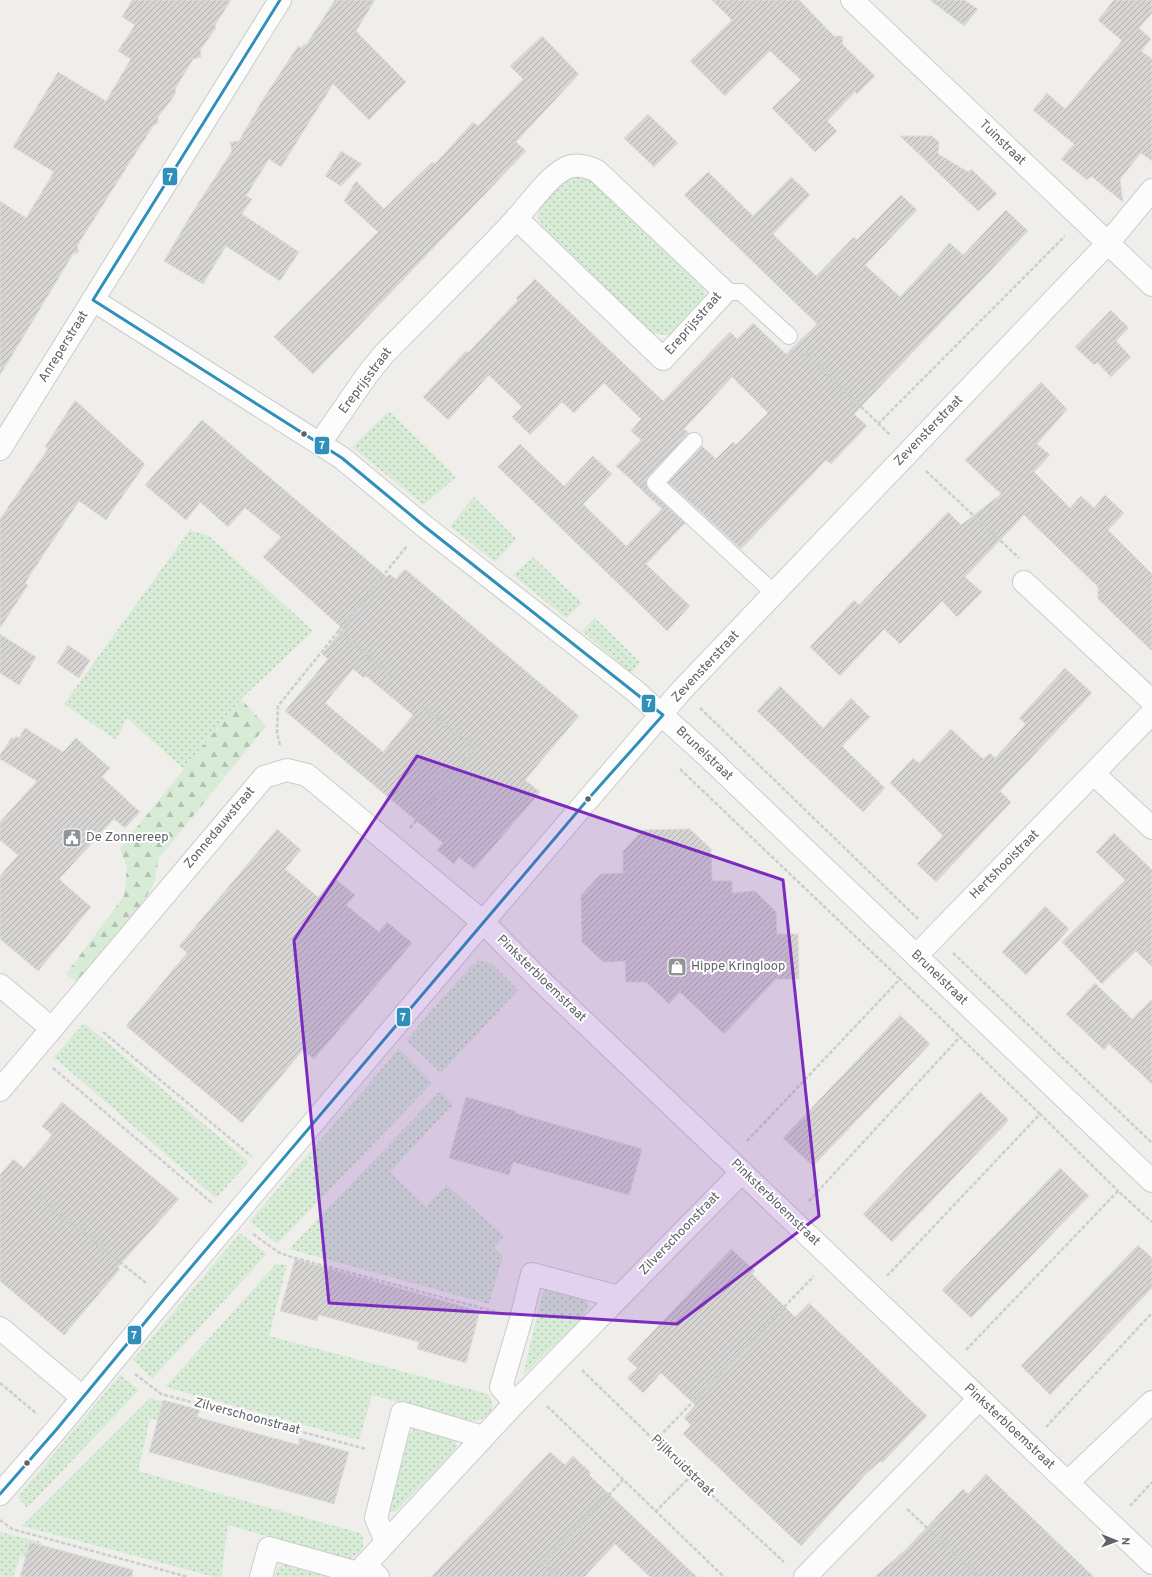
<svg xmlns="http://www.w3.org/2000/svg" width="1152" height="1577" viewBox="0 0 1152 1577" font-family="Overpass,sans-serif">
	<defs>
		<pattern id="grass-dots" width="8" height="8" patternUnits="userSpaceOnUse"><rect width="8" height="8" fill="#d8ebd6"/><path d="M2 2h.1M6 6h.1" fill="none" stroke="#b2c2b1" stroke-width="1.8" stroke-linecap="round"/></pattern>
		<pattern id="forest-firs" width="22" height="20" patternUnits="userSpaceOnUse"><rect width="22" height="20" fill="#d8ebd6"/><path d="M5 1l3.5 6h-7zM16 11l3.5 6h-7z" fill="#b2c2b1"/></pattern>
		<pattern id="building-hatch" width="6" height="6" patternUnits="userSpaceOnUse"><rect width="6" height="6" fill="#d6d5d3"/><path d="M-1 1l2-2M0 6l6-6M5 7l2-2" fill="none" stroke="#b1b0af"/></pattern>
	</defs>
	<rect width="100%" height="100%" fill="#efeeea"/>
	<g fill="url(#grass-dots)">
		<path d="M 571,175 L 584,175 L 596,181 L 704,289 L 705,297 L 671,336 L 646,332 L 543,231 L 538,218 L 540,205 Z"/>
		<path d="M 389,411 L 456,477 L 424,505 L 352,447 Z"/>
		<path d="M 474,497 L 516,539 L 495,562 L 450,526 Z"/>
		<path d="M 190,530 L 209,536 L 313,631 L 241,699 L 184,769 L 127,718 L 116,740 L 64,704 Z"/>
		<path d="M 533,557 L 582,603 L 566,618 L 513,575 Z"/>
		<path d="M 595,618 L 640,662 L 631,673 L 582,631 Z"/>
		<path d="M 478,960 L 492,964 L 518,990 L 441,1073 L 406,1040 L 470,967 Z"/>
		<path d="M 84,1023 L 249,1162 L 216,1198 L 54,1057 Z"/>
		<path d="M 399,1049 L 432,1083 L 277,1244 L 250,1221 Z"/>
		<path d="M 440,1091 L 453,1104 L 390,1172 L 426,1207 L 447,1185 L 504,1236 L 494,1247 L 503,1256 L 489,1304 L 289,1249 Z"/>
		<path d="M 240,1233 L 267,1254 L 152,1379 L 133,1360 Z"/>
		<path d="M 276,1264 L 287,1265 L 269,1336 L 488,1394 C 500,1410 486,1421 469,1421 L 372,1395 L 359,1440 L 165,1387 Z"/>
		<path d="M 544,1288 L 582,1296 L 589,1306 L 582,1318 L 523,1375 Z"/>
		<path d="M 120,1375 L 139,1390 L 27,1508 L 18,1497 Z"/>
		<path d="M 150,1398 L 176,1406 L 173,1424 L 150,1419 L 138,1471 L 360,1533 C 369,1545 359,1558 346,1560 L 228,1525 L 221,1577 L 215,1577 L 22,1526 Z"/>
		<path d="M 420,1424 L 454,1438 L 457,1446 L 453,1453 L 395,1512 L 388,1512 L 409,1436 L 413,1429 Z"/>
		<path d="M 0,1532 L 41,1542 L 36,1561 L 20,1556 L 13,1577 L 0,1577 Z"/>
		<path d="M 287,1562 L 324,1574 L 325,1577 L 275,1577 L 277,1568 Z"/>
	</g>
	<path fill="url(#forest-firs)" d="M 241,699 L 266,726 L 159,858 L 154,883 L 135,917 L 77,982 L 66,974 L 124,896 L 127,868 L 120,848 Z"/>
	<g fill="url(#building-hatch)" stroke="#deddd9" fill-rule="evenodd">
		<path d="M 132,0 L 231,0 L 215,25 L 216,28 L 200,50 L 201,57 L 193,59 L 175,89 L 176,92 L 171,100 L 158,117 L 158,123 L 153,126 L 128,165 L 77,246 L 79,252 L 73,254 L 0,375 L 0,201 L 26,218 L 54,172 L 13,147 L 58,72 L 106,101 L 131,59 L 118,51 L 135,25 L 122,17 Z"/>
		<path d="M 335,0 L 375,0 L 356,31 L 406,82 L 369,120 L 333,84 L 281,167 L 269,159 L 246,196 L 252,199 L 242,214 L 299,252 L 280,281 L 226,246 L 203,284 L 164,261 L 192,213 L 232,151 L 230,142 L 239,141 L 262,101 L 298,46 L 302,48 L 304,44 L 306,45 Z"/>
		<path d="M 712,0 L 799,0 L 834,36 L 843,36 L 842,44 L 875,76 L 857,94 L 855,92 L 827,121 L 837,131 L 815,152 L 772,108 L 801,80 L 770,51 L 725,96 L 690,61 L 732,20 Z"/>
		<path d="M 930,0 L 964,0 L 978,9 L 964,26 Z"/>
		<path d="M 1114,0 L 1152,0 L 1152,13 L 1139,28 L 1151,39 L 1141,51 L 1152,59 L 1152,161 L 1141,153 L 1120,179 L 1123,202 L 1091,176 L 1087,180 L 1061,159 L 1074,144 L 1033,110 L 1047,93 L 1065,109 L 1122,41 L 1098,20 Z"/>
		<path d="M 542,36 L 579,74 L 516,142 L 526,151 L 313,374 L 274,337 L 378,232 L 344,201 L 356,181 L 384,209 L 432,162 L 435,164 L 473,122 L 478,126 L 523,79 L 510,66 Z"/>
		<path d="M 648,114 L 678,143 L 654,167 L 624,138 Z"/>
		<path d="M 900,136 L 932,136 L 939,142 L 938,154 L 968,172 L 971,169 L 997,194 L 978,211 Z"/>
		<path d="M 341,151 L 362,164 L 341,186 L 325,176 Z"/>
		<path d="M 708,172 L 753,216 L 791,177 L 801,186 L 810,195 L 773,234 L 816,276 L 854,237 L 857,240 L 901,195 L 917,210 L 865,265 L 900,297 L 950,243 L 963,255 L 1006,210 L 1028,231 L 854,414 L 867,426 L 831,464 L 826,460 L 741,549 L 668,482 L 702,446 L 716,459 L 733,442 L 736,445 L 768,413 L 732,377 L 684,429 L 689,433 L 648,477 L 646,481 L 649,490 L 685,523 L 646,564 L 690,606 L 667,631 L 498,467 L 520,444 L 564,486 L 593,456 L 612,474 L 583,504 L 626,546 L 662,509 L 616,466 L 641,440 L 631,431 L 641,419 L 604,383 L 574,413 L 562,402 L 530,435 L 512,417 L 522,407 L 489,375 L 448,420 L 423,397 L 466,351 L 468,353 L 518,300 L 516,298 L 535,279 L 663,401 L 730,332 L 737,339 L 753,323 L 786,354 L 817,324 L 684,195 Z"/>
		<path d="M 1111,310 L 1129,328 L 1116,341 L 1131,357 L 1111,377 L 1097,362 L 1094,365 L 1075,347 Z"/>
		<path d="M 1041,382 L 1067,409 L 1037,444 L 1050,455 L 1034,472 L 1070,508 L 1081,496 L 1094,508 L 1105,495 L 1124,513 L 1108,530 L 1152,574 L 1152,651 L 1098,599 L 1098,587 L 1024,515 L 965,577 L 982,592 L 957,617 L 942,601 L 900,644 L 884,629 L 840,676 L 810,647 L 854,600 L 859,605 L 948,512 L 961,525 L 1001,494 L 965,460 Z"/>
		<path d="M 75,400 L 145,464 L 106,520 L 79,501 L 32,572 L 25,583 L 28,585 L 0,628 L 0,519 L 48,449 L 45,447 Z"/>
		<path d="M 202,420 L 387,577 L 389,574 L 396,579 L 405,569 L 579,716 L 525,780 L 540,792 L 474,869 L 459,857 L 454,864 L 437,850 L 443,843 L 285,711 L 328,659 L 322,654 L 343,629 L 263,557 L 281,537 L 245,508 L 228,527 L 200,502 L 186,520 L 145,485 ZM 353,669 L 364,678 L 366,676 L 413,715 L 383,752 L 325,703 Z"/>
		<path d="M 0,634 L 36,657 L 19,685 L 0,673 Z"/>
		<path d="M 68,645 L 90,660 L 79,678 L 57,663 Z"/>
		<path d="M 1065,668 L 1092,693 L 1000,791 L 1011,802 L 936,882 L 917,864 L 943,836 L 890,783 L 913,758 L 919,763 L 951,729 L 983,759 L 990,753 L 995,758 L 1026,724 L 1019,718 Z"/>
		<path d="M 780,686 L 823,728 L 851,698 L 870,717 L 842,746 L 885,788 L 863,812 L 757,711 Z"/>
		<path d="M 25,728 L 63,752 L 76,738 L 110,768 L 102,777 L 140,812 L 125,828 L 114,819 L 59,879 L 91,907 L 38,971 L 0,939 L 0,876 L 18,855 L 0,840 L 0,822 L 37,781 L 0,759 L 0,755 L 12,737 L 14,739 L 16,736 L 19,738 Z"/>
		<path d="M 277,829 L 301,850 L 285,869 L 318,897 L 334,878 L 355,895 L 346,905 L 379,932 L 387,922 L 412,943 L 314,1059 L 303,1050 L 242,1123 L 126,1026 L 187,953 L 179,946 Z"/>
		<path d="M 690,829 L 711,849 L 712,881 L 732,881 L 732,893 L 755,891 L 776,912 L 777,934 L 798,934 L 799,979 L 776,979 L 724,1034 L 680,992 L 669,1004 L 646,982 L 626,982 L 625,961 L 603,962 L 582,942 L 581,895 L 601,874 L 623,873 L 623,851 L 643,830 Z"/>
		<path d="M 1114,833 L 1152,870 L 1152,967 L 1136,951 L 1102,984 L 1062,942 L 1125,880 L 1096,852 Z"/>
		<path d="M 1045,906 L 1069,929 L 1026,975 L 1002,952 Z"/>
		<path d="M 1095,983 L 1132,1019 L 1152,999 L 1152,1084 L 1109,1044 L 1104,1050 L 1066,1014 Z"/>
		<path d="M 900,1015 L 930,1044 L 813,1166 L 783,1138 Z"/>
		<path d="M 980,1092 L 1009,1120 L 892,1242 L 863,1214 Z"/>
		<path d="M 466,1097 L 515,1111 L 515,1113 L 642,1149 L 629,1195 L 513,1162 L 509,1175 L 449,1158 Z"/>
		<path d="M 62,1102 L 179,1199 L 118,1267 L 120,1269 L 64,1335 L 0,1281 L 0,1175 L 13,1159 L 24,1168 L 52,1135 L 42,1126 Z"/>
		<path d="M 1060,1168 L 1089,1196 L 971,1318 L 942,1290 Z"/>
		<path d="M 1138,1245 L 1152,1258 L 1152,1288 L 1050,1395 L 1021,1366 Z"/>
		<path d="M 731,1249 L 755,1271 L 752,1274 L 795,1317 L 809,1303 L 927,1416 L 882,1463 L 880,1461 L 864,1476 L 801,1546 L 683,1434 L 691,1425 L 684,1418 L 695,1405 L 661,1373 L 643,1393 L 627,1378 L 637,1368 L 627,1359 Z"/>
		<path d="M 295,1259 L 480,1311 L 466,1363 L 417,1349 L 419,1342 L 319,1315 L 317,1321 L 280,1311 Z"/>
		<path d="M 163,1400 L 200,1410 L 197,1417 L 299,1445 L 299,1438 L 349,1452 L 334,1504 L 149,1452 Z"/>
		<path d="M 550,1452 L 565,1465 L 573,1456 L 591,1473 L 589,1475 L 697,1577 L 650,1577 L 615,1544 L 584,1577 L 431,1577 Z"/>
		<path d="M 986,1474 L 1094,1577 L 875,1577 L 906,1549 L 963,1489 L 968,1494 Z"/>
		<path d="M 30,1542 L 133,1570 L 132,1577 L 20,1577 Z"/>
	</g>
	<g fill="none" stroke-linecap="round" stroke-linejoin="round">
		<g stroke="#cbcccc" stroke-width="18">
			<g id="service">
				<path d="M 725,292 L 741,292 L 789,336"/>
				<path d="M 694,441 L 655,483 L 775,594"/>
			</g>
		</g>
		<g stroke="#cbcccc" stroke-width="24">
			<g id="minor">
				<path d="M 852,0 L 1152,285"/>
				<path d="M 93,300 L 342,458 L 424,526 L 634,690 L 705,754 L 1152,1181"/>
				<path d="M 320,443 L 367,375 L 384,354 C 428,309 474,264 517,218 C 530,203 548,177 566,168 C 577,163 587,166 597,171 L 725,292 L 663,359 L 516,218"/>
				<path d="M 1024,582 L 1152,701"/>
				<path d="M 1094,774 L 1152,828"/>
				<path d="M 916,956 L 1152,713"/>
				<path d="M 0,985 L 51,1028"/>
				<path d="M 0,1090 L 264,777 L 287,770 L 307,775 L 483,922 L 539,979 L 1152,1563"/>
				<path d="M 0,1328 L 82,1397"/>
				<path d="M 515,1403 L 501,1387 L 521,1319 L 532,1274 L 619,1297"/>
				<path d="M 1068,1482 L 1152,1402"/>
				<path d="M 0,1494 L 56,1430 L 165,1298 L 483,922 L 681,691 L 1108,243 L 1152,190"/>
				<path d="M 386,1542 L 376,1518 L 402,1413 L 483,1437"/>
				<path d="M 365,1565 L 378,1577"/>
				<path d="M 261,1577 L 269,1548 L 358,1573"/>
				<path d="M 354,1577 L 515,1403 L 742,1172"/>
				<path d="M 805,1577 L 979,1399"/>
			</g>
		</g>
		<g stroke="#cbcccc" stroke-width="24">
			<path id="tertiary" d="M 0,449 L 280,0"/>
		</g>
		<g stroke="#cacfcc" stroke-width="2.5" stroke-dasharray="4 2" stroke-linecap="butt">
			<path d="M 805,352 L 890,435"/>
			<path d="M 878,424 L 1065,236"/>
			<path d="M 926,471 L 1019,558"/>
			<path d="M 338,630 L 391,676"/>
			<path d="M 700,708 L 918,919"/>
			<path d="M 280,745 L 277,733 L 278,706 L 407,546"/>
			<path d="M 680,769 L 900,979"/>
			<path d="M 410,828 L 475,749 L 422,706"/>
			<path d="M 953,953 L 1152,1143"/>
			<path d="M 103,1032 L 251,1156"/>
			<path d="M 53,1068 L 212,1203"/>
			<path d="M 747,1141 L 900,979 L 960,1037"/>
			<path d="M 40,1198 L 146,1283"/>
			<path d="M 809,1201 L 960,1037 L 1040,1114"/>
			<path d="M 253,1234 L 278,1252 L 288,1256 L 496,1312"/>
			<path d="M 887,1276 L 1040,1114 L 1118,1191"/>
			<path d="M 966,1350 L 1118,1191 L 1152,1222"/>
			<path d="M 582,1370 L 691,1476 L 784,1562"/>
			<path d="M 135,1374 L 161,1394 L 366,1449"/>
			<path d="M 0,1383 L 37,1414"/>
			<path d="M 547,1406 L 724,1577"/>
			<path d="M 1046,1427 L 1152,1313"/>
			<path d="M 655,1441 L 814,1276"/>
			<path d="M 1130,1506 L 1152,1482"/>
			<path d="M 907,1509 L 979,1577"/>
			<path d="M 655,1512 L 691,1476"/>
			<path d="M 0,1520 L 12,1529 L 188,1577"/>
			<path d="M 557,1577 L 543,1563 L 623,1480"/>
		</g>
		<use href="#service" stroke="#fdfcfc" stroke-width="16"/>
		<use href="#minor" stroke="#fdfcfc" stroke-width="22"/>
		<use href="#tertiary" stroke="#fdfcfc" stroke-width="22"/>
		<g stroke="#fff" stroke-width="6">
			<path id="bus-1" d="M 0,1494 L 56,1430 L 165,1298 L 589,798 L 663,715 L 424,526 L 342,458 L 93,300 L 280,0"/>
		</g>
		<use href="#bus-1" stroke="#3090ba" stroke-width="3"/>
	</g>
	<path fill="#7b2cbf" fill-opacity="0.2" stroke="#7b2cbf" stroke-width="3" stroke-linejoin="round" d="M 417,756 L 783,880 L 819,1216 L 677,1324 L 329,1303 L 294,940 Z"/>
	<defs>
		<g id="civic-square" transform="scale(1)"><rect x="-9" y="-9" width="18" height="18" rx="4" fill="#919496" stroke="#fff"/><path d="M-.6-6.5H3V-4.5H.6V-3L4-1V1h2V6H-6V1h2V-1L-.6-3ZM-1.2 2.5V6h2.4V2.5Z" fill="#fff"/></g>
		<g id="shop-square" transform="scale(1)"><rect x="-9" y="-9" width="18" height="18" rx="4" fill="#919496" stroke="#fff"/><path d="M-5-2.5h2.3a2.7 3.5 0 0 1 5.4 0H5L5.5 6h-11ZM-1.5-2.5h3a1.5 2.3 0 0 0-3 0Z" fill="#fff"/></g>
	</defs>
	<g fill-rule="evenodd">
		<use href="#civic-square" x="72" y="838"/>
		<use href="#shop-square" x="677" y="967"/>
	</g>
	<g fill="#5f6368" stroke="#fff" stroke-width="1.5">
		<circle cx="304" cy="434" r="3.5"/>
		<circle cx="588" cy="799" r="3.5"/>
		<circle cx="27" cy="1463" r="3.5"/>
	</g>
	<g text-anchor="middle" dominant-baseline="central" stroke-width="4" stroke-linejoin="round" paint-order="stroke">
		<g font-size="13" fill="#5f6368" stroke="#fff">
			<text transform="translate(1002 143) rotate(44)">Tuinstraat</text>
			<text transform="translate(694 324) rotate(-49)">Ereprijsstraat</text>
			<text transform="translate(64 347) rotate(-58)">Anreperstraat</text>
			<text transform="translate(366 381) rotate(-53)">Ereprijsstraat</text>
			<text transform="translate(929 431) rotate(-46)">Zevensterstraat</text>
			<text transform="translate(706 667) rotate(-47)">Zevensterstraat</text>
			<text transform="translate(704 754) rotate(43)">Brunelstraat</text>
			<text transform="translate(220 828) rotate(-50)">Zonnedauwstraat</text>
			<text transform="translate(1005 865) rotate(-45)">Hertshooistraat</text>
			<text transform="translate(939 978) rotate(44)">Brunelstraat</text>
			<text transform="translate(541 979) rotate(44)">Pinksterbloemstraat</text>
			<text transform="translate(775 1203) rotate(44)">Pinksterbloemstraat</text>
			<text transform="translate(680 1234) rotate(-46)">Zilverschoonstraat</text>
			<text transform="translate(247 1417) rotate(15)">Zilverschoonstraat</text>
			<text transform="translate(1009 1427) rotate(43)">Pinksterbloemstraat</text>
			<text transform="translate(682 1466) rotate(44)">Pijlkruidstraat</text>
		</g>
		<g font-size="13" fill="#5f6368" stroke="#fff" text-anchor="start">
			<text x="86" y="838">De Zonnereep</text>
			<text x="691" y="967">Hippe Kringloop</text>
		</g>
	</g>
	<g stroke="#fff" stroke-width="1.5">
		<rect x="162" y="167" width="16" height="19" rx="4" fill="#3090ba"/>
		<rect x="314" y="436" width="16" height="19" rx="4" fill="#3090ba"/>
		<rect x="641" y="694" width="15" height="19" rx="4" fill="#3090ba"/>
		<rect x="396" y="1007" width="15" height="20" rx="4" fill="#3090ba"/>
		<rect x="127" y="1325" width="15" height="20" rx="4" fill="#3090ba"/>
	</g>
	<g font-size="11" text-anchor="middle" font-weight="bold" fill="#fff">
		<text x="170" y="181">7</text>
		<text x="322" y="449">7</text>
		<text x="649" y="707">7</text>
		<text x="403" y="1021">7</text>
		<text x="134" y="1339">7</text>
	</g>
	<g transform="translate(1116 1541) rotate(91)" stroke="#ffffff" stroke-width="3" paint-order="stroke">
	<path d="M0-3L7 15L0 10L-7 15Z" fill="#5f6368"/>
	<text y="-6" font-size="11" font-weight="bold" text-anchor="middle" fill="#5f6368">N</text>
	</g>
</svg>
